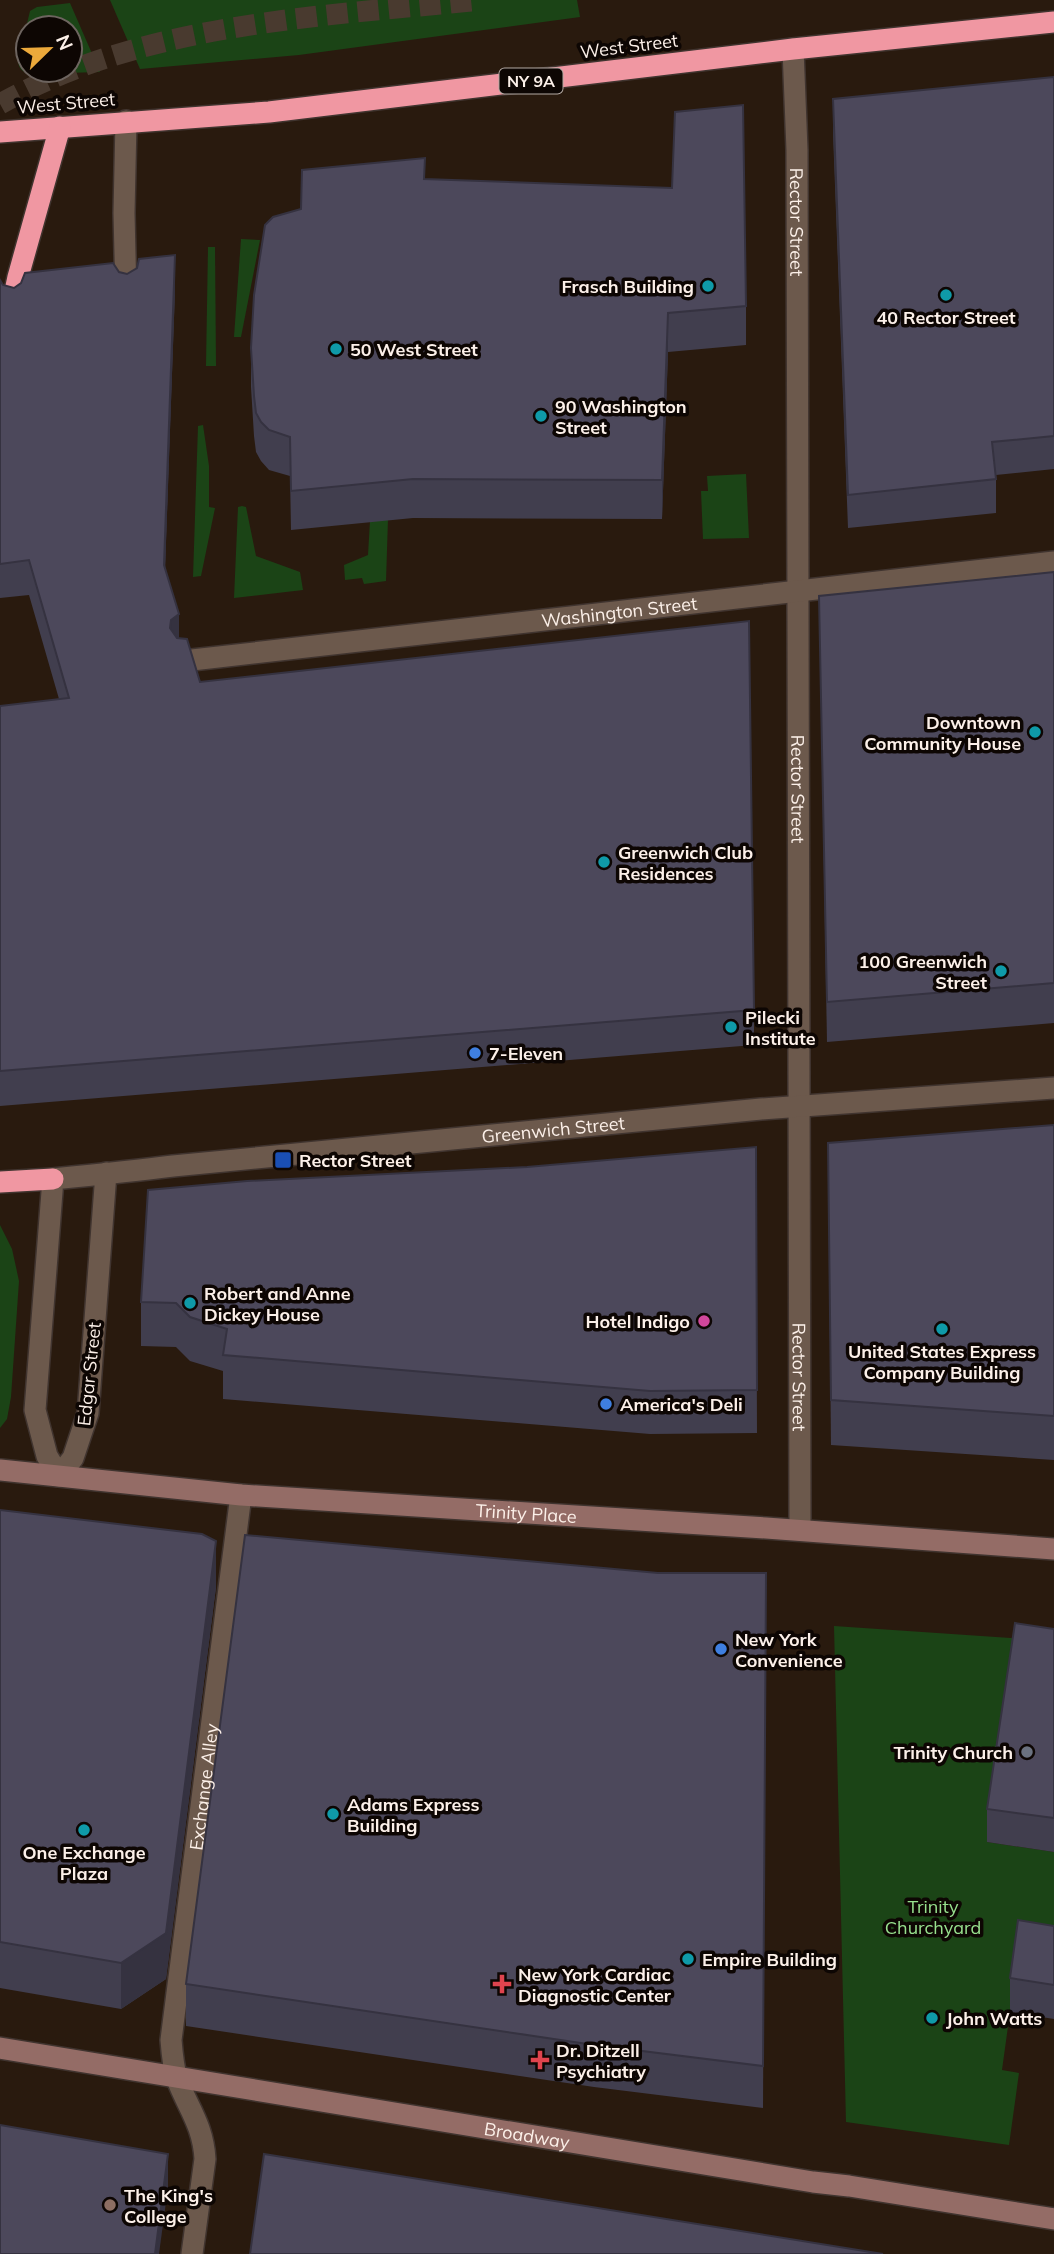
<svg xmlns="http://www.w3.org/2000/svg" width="1054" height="2254" viewBox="0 0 1054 2254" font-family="Mulish,sans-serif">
	<rect width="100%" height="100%" fill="#291a0e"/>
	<g fill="#1b4416" fill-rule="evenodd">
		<path d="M 110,0 L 577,0 L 580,17 L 299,55 L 140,69 Z"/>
		<path d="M 70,3 L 100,72 L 30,74 C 22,72 19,69 18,61 L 30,11 L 37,7 ZM 28,28 L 70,28 L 70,70 L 28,70 Z"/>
		<path d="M 241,239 L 260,240 L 241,337 L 234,337 Z"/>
		<path d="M 208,247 L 215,247 L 216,366 L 206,366 Z"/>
		<path d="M 203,425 L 209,466 L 209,507 L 215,508 L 201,576 L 193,577 L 198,426 Z"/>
		<path d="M 746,474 L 749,538 L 703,539 L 701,491 L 708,491 L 707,476 Z"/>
		<path d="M 242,506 L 246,507 L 256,556 L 300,572 L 303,590 L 234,598 L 238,507 Z"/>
		<path d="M 388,519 L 386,581 L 364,584 L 362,578 L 345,580 L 344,565 L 368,555 L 370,521 Z"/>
		<path d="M 0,1225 L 12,1249 L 19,1281 L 11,1397 L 7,1419 L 0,1428 Z"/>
		<path d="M 834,1626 L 1054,1641 L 987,1842 L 1054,1852 L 1054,1959 L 1018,1954 L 1002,2070 L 1019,2073 L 1009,2145 L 846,2122 Z"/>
	</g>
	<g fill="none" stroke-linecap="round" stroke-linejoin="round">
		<path stroke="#493a2f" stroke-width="21" stroke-dasharray="21 10" stroke-linecap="butt" d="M 0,104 C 146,22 318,17 481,0"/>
		<g stroke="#40342f" stroke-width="24">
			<g id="street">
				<path id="s1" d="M 793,49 L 797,150 L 800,1530"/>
				<path d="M 126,296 L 124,213 L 126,121"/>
				<path id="s2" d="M 183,661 L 1054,562"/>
				<path id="s3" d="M 106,1173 L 88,1413 L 73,1458 L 59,1476 L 47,1456 L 35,1410 L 53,1179 C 93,1175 133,1171 173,1166 L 761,1109 L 1054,1088"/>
				<path id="s4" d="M 192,2254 L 205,2159 C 203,2125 188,2108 177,2079 C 173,2066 172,2053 171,2040 L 241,1495"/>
			</g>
		</g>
		<g stroke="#40342f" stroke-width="24">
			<g id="secondary">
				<path id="s5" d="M 0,1470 L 241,1495 L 766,1528 L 1054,1549"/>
				<path id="s6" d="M 0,2048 L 813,2182 L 849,2186 L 1054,2219"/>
			</g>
		</g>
		<g stroke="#40342f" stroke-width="24">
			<g id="highway">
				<path d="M 0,132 L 269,112 L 793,49 L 1054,22"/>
				<path d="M 11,310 L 18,277 L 60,127"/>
				<path d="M 0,1182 L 53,1179"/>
			</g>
		</g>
		<use href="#street" stroke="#6c594c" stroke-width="21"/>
		<use href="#secondary" stroke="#946c66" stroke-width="21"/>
		<use href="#highway" stroke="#f097a2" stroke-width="21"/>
	</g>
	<g fill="#413e4e">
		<path d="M 1054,77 L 1054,469 L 996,475 L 996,513 L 848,528 L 833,133 L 833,99 Z"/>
		<path d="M 425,179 L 746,306 L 746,345 L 668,352 L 662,519 L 413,518 L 291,530 L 290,476 L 269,470 L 261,461 L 256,452 L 254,436 L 251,387 L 251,348 Z"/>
		<path d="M 119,272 L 175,290 L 165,569 L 179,638 L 200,682 L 754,1010 L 754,1045 L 0,1106 L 0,706 L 59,699 L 29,595 L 0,598 L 0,280 L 3,285 L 14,288 Z"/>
		<path d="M 1054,572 L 1054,1023 L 827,1042 L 819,596 Z"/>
		<path d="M 1054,1125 L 1054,1460 L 831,1445 L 828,1143 Z"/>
		<path d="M 756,1147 L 757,1433 L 650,1434 L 223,1399 L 223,1371 L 190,1361 L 176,1347 L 141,1346 L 141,1302 L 527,1167 Z"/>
		<path d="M 0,1510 L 216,1587 L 166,1979 L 121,2009 L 0,1988 Z"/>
		<path d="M 658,1573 L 766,1573 L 763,2108 L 594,2087 L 186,2026 L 186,1984 Z"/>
		<path d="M 1054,1629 L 1054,1852 L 987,1842 L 987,1809 Z"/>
		<path d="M 1054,1926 L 1054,2019 L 1010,2012 L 1010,1978 Z"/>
	</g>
	<g fill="#353240">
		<path d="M 175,255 L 175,290 L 164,600 L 164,565 Z"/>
		<path d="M 668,313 L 668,352 L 662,519 L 662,480 Z"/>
		<path d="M 179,614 L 179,649 L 170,628 L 171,620 Z"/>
		<path d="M 216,1541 L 216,1587 L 166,1979 L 121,2009 L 121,1963 Z"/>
		<path d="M 168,2154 L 168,2187 L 159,2254 L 155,2254 Z"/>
	</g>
	<g fill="#4c485b" stroke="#353240" stroke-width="2">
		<path d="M 1054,77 L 1054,436 L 992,442 L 996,479 L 848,495 L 833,99 Z"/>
		<path d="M 743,105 L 746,306 L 668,313 L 662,480 L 413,479 L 291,491 L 290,437 L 269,430 L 261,422 L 256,413 L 254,396 L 251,348 L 254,295 L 265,225 L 273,217 L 301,209 L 302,170 L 425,158 L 424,179 L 672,188 L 675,112 Z"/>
		<path d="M 175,255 L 164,565 L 179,614 L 171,620 L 170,628 L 177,638 L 187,639 L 200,682 L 749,621 L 754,1010 L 0,1071 L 0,706 L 69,698 L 29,560 L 0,564 L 0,280 L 3,285 L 14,288 L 21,283 L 25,273 L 113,263 L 119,272 L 127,274 L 137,268 L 139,259 Z"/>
		<path d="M 1054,572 L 1054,983 L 827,1002 L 819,596 Z"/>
		<path d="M 1054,1125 L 1054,1416 L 831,1400 L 828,1143 Z"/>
		<path d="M 756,1147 L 757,1390 L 650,1391 L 223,1355 L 227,1329 L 190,1317 L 176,1303 L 141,1302 L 148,1190 L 247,1181 L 527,1167 Z"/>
		<path d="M 0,1510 L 202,1534 L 216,1541 L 166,1933 L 121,1963 L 0,1942 Z"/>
		<path d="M 245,1535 L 658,1573 L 766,1573 L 763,2066 L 594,2045 L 186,1984 Z"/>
		<path d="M 1015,1623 L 1054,1629 L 1054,1818 L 987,1809 Z"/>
		<path d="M 1018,1920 L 1054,1926 L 1054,1985 L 1010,1978 Z"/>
		<path d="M 0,2125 L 168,2154 L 155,2254 L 0,2254 Z"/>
		<path d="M 264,2154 L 883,2254 L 250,2254 Z"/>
	</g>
	<g fill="#0f9aa8" stroke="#0d0603" stroke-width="2.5">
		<circle cx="708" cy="286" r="7"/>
		<circle cx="946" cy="295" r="7"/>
		<circle cx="336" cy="349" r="7"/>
		<circle cx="541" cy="416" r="7"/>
		<circle cx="1035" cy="732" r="7"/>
		<circle cx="604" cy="862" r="7"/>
		<circle cx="1001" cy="971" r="7"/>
		<circle cx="731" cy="1027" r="7"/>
		<circle cx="190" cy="1303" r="7"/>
		<circle cx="942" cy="1329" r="7"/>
		<circle cx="333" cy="1814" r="7"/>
		<circle cx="84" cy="1830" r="7"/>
		<circle cx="688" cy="1959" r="7"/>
		<circle cx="932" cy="2018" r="7"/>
	</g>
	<g fill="#3f7fe0" stroke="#0d0603" stroke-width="2.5">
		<circle cx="475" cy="1053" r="7"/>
		<circle cx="606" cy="1404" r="7"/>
		<circle cx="721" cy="1649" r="7"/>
	</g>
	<rect fill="#1a4fb4" stroke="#0d0603" stroke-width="2.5" x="274" y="1151" width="18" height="18" rx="3.5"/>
	<circle fill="#d1479c" stroke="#0d0603" stroke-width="2.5" cx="704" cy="1321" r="7"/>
	<circle fill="#6b7280" stroke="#0d0603" stroke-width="2.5" cx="1027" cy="1752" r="7"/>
	<g fill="#e0444e" stroke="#0d0603" stroke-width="2.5">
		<path d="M498.5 1973.5h7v7h7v7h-7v7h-7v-7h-7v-7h7z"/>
		<path d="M536.5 2049.5h7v7h7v7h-7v7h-7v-7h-7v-7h7z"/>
	</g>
	<circle fill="#8d6e63" stroke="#0d0603" stroke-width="2.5" cx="110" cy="2205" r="7"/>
	<g text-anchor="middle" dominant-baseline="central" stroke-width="7" stroke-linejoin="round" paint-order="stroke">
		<rect fill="#0d0603" stroke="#b4aaa4" stroke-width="2" x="499.5" y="68.5" width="63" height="25" rx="5"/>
		<g font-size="16" font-weight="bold" fill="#fcf0e9">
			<text x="531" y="81">NY 9A</text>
		</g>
		<g font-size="18" fill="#fcf0e9" stroke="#0d0603">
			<text transform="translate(629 46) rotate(-7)">West Street</text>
			<text transform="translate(66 103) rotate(-5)">West Street</text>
			<text stroke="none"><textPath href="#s1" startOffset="173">Rector Street</textPath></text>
			<text stroke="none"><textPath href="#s2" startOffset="439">Washington Street</textPath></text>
			<text stroke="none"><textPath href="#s1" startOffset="740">Rector Street</textPath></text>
			<text stroke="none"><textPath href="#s3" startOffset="1116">Greenwich Street</textPath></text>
			<text transform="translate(89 1374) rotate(-84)">Edgar Street</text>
			<text stroke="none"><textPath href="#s1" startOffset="1328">Rector Street</textPath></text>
			<text stroke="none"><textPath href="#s5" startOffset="528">Trinity Place</textPath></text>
			<text stroke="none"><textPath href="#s4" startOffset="476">Exchange Alley</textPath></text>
			<text stroke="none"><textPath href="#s6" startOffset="534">Broadway</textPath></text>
		</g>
		<g font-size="18" font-weight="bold" fill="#fcf0e9" stroke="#0d0603" text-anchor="start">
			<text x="694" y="286" text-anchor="end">Frasch Building</text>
			<text x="946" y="317" text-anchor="middle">40 Rector Street</text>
			<text x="350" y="349">50 West Street</text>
			<text x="555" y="406">90 Washington<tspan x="555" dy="21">Street</tspan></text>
			<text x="1021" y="722" text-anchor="end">Downtown<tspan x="1021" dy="21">Community House</tspan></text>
			<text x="618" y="852">Greenwich Club<tspan x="618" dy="21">Residences</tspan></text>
			<text x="987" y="961" text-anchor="end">100 Greenwich<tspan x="987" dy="21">Street</tspan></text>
			<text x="745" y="1017">Pilecki<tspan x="745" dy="21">Institute</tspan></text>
			<text x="489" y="1053">7-Eleven</text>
			<text x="299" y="1160">Rector Street</text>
			<text x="204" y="1293">Robert and Anne<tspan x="204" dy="21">Dickey House</tspan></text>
			<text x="690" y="1321" text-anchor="end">Hotel Indigo</text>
			<text x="942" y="1351" text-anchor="middle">United States Express<tspan x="942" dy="21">Company Building</tspan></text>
			<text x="620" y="1404">America's Deli</text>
			<text x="735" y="1639">New York<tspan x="735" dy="21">Convenience</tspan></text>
			<text x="1013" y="1752" text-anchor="end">Trinity Church</text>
			<text x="347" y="1804">Adams Express<tspan x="347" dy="21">Building</tspan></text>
			<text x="84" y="1852" text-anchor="middle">One Exchange<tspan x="84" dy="21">Plaza</tspan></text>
			<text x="702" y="1959">Empire Building</text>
			<text x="518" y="1974">New York Cardiac<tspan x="518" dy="21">Diagnostic Center</tspan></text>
			<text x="946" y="2018">John Watts</text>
			<text x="556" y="2050">Dr. Ditzell<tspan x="556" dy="21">Psychiatry</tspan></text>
			<text x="124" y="2195">The King's<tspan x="124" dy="21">College</tspan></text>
		</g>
		<g font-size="18" fill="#98e18e" stroke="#0d0603">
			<text x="933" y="1906">Trinity<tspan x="933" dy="21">Churchyard</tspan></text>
		</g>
	</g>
	<g transform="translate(49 49) rotate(67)"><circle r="33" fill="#0d0603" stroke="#6d645f" stroke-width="2"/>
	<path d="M0-5L12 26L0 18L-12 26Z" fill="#eca93b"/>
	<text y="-10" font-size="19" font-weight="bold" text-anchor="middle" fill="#fcf0e9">N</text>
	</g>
</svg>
